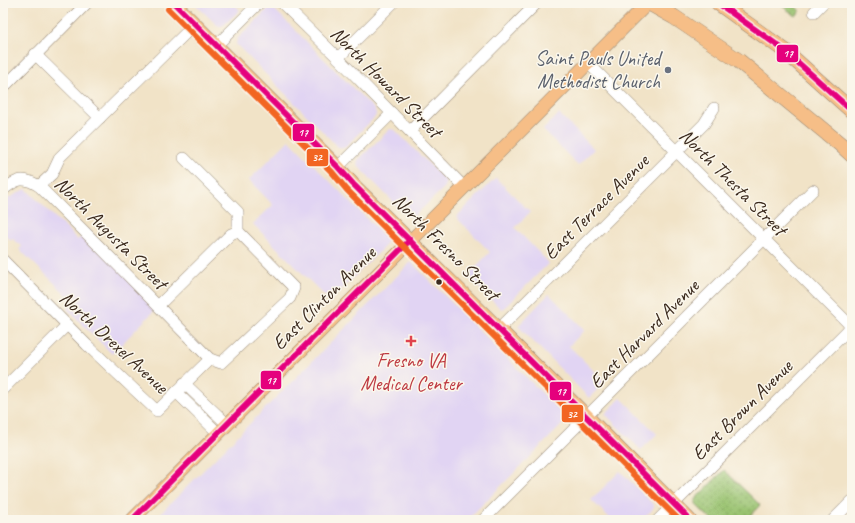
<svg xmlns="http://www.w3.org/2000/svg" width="855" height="523" viewBox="0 0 855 523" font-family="Caveat,sans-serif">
	<defs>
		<pattern id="grass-dots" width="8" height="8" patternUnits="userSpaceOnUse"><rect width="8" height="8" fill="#99c370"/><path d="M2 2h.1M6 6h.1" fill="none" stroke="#7e9f5b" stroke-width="1.8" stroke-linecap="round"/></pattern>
	</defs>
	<rect width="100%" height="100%" fill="#fbf7ec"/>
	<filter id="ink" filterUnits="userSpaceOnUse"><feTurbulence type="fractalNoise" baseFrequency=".025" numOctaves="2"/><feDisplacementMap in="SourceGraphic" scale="8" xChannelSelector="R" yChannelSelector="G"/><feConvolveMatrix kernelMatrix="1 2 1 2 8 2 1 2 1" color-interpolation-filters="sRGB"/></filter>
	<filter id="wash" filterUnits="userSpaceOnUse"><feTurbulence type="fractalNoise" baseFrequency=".012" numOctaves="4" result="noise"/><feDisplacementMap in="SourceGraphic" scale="16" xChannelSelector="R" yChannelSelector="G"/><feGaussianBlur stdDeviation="0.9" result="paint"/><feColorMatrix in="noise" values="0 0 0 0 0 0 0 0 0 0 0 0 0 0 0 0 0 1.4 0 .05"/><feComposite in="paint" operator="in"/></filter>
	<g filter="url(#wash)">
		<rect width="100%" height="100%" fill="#f1e3c7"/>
		<g fill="#e1d4f3">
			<path d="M 194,3 L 233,3 L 240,10 L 224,25 L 219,27 Z"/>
			<path d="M 269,8 L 274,9 L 375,110 L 376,114 L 375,117 L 344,148 L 338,147 L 236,44 L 237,39 Z"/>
			<path d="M 559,114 L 594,149 L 578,165 L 543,130 Z"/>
			<path d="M 390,129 L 395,130 L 446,181 L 445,187 L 413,217 L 407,216 L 357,165 L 358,160 Z"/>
			<path d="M 289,140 L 387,239 L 386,245 L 330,301 L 253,224 L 273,205 L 249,180 Z"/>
			<path d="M 496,178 L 530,212 L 515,228 L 549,263 L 504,308 L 501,309 L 467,276 L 490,252 L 456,217 Z"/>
			<path d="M 26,189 L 78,240 L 88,229 L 155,310 L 112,354 L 67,309 L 74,302 L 19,249 L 22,247 L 13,239 L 11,240 L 3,233 L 3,203 L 5,200 Z"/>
			<path d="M 411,262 L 568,419 L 467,520 L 154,520 Z"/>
			<path d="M 549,294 L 585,330 L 569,346 L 605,382 L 589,398 L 518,326 Z"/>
			<path d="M 621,398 L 657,434 L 641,450 L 605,414 Z"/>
			<path d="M 620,471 L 654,505 L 654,508 L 642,520 L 612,520 L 591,500 Z"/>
		</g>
		<g fill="url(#grass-dots)" stroke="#6a7647">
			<path d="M 778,3 L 792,3 L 800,11 L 796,16 Z"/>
			<path d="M 724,470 L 760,505 L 746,520 L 712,520 L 695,504 L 695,499 Z"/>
		</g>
	</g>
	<g filter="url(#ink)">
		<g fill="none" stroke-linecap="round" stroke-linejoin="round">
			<g stroke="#968672" stroke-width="12">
				<g id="minor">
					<path d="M 282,3 L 338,58 L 464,187"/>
					<path d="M 814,12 L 823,3"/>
					<path d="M 217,45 L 259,3"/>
					<path d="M 35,54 L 100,118"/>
					<path d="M 338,58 L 393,3"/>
					<path d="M 588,63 L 852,327"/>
					<path d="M 3,88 L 87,3"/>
					<path d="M 410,131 L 537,3"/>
					<path d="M 184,158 L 238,212 L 238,231 L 294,288 L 290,298 L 221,363 L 210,359"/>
					<path d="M 338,167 L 392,113"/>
					<path d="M 3,190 C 17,179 23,176 39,186"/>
					<path d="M 3,260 L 87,345 L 157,411 L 210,359 L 98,245 L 39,186 L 52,174 L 60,157 L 195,24"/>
					<path d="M 158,306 L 231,234 L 238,231"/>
					<path d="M 500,328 L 704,124 L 714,108"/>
					<path d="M 184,383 L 227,424"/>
					<path d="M 3,389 L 67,325"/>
					<path d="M 176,392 L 218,433"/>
					<path d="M 483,520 L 813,190"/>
					<path d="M 658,520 L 852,326"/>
					<path d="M 833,520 L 852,501"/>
				</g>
			</g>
			<g stroke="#968672" stroke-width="14">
				<g id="major">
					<path d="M 174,3 L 338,167 L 353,184 L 587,416 L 690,520"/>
					<path d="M 132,520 L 648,3"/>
				</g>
			</g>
			<g stroke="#968672" stroke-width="16">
				<g id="highway">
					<path d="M 649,3 L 674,17 L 739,61 L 840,144 L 852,155"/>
					<path d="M 718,3 L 784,50 L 852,111"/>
				</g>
			</g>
			<use href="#minor" stroke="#fff" stroke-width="11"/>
			<use href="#major" stroke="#f6be87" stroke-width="13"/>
			<use href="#highway" stroke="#f6be87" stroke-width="15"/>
			<g stroke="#fbf7ec" stroke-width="9">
				<g id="bus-1">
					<path d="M 174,3 L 338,167 L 353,184 L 690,520"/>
					<path d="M 718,3 L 784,50 L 852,111"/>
					<path d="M 132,520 L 410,240"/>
				</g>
			</g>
			<g stroke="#fbf7ec" stroke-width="9">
				<path id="bus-2" d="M 168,9 L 332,172 L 347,190 L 679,520"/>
			</g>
			<use href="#bus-1" stroke="#e5007d" stroke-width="6"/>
			<use href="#bus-2" stroke="#f26522" stroke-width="6"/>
		</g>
	</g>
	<circle fill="#6b7280" stroke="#fbf7ec" stroke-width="1.5" cx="668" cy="70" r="4"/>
	<circle fill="#3b2a1e" stroke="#fbf7ec" stroke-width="1.5" cx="439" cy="282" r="3.5"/>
	<path fill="#e0444e" stroke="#fbf7ec" stroke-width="1.5" d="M409 335h4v4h4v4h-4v4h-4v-4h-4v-4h4z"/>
	<g text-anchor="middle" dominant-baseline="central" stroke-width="3" stroke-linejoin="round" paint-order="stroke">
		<g font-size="20" fill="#5b616d" stroke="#fbf7ec" text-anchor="end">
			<text x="660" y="58">Saint Pauls United<tspan x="660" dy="23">Methodist Church</tspan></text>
		</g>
		<g font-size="20" fill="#3b2a1e" stroke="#fbf7ec">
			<text transform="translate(386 82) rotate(45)">North Howard Street</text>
			<text transform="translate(733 182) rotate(45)">North Thesta Street</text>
			<text transform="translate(596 207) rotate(-45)">East Terrace Avenue</text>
			<text transform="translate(111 233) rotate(45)">North Augusta Street</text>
			<text transform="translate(446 247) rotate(45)">North Fresno Street</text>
			<text transform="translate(324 298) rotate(-45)">East Clinton Avenue</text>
			<text transform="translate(644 334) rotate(-45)">East Harvard Avenue</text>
			<text transform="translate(114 342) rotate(43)">North Drexel Avenue</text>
			<text transform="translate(742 410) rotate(-45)">East Brown Avenue</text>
		</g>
		<g font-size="20" fill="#be3a42" stroke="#fbf7ec">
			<text x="411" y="360">Fresno VA<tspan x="411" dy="23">Medical Center</tspan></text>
		</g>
	</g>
	<g stroke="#fbf7ec" stroke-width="1.5">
		<rect x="776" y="44" width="23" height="19" rx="4" fill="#e5007d"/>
		<rect x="292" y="123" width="23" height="19" rx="4" fill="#e5007d"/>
		<rect x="306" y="148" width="23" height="19" rx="4" fill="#f26522"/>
		<rect x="260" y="370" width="22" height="20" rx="4" fill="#e5007d"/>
		<rect x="549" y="381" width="23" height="20" rx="4" fill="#e5007d"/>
		<rect x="561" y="404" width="23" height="19" rx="4" fill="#f26522"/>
	</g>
	<g font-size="11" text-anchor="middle" font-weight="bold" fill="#fff">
		<text x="788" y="57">17</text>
		<text x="303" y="136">17</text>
		<text x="317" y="161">32</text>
		<text x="271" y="384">17</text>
		<text x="561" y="395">17</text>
		<text x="572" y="418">32</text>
	</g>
	<rect width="855" height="523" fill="none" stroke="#fbf7ec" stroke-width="16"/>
</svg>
